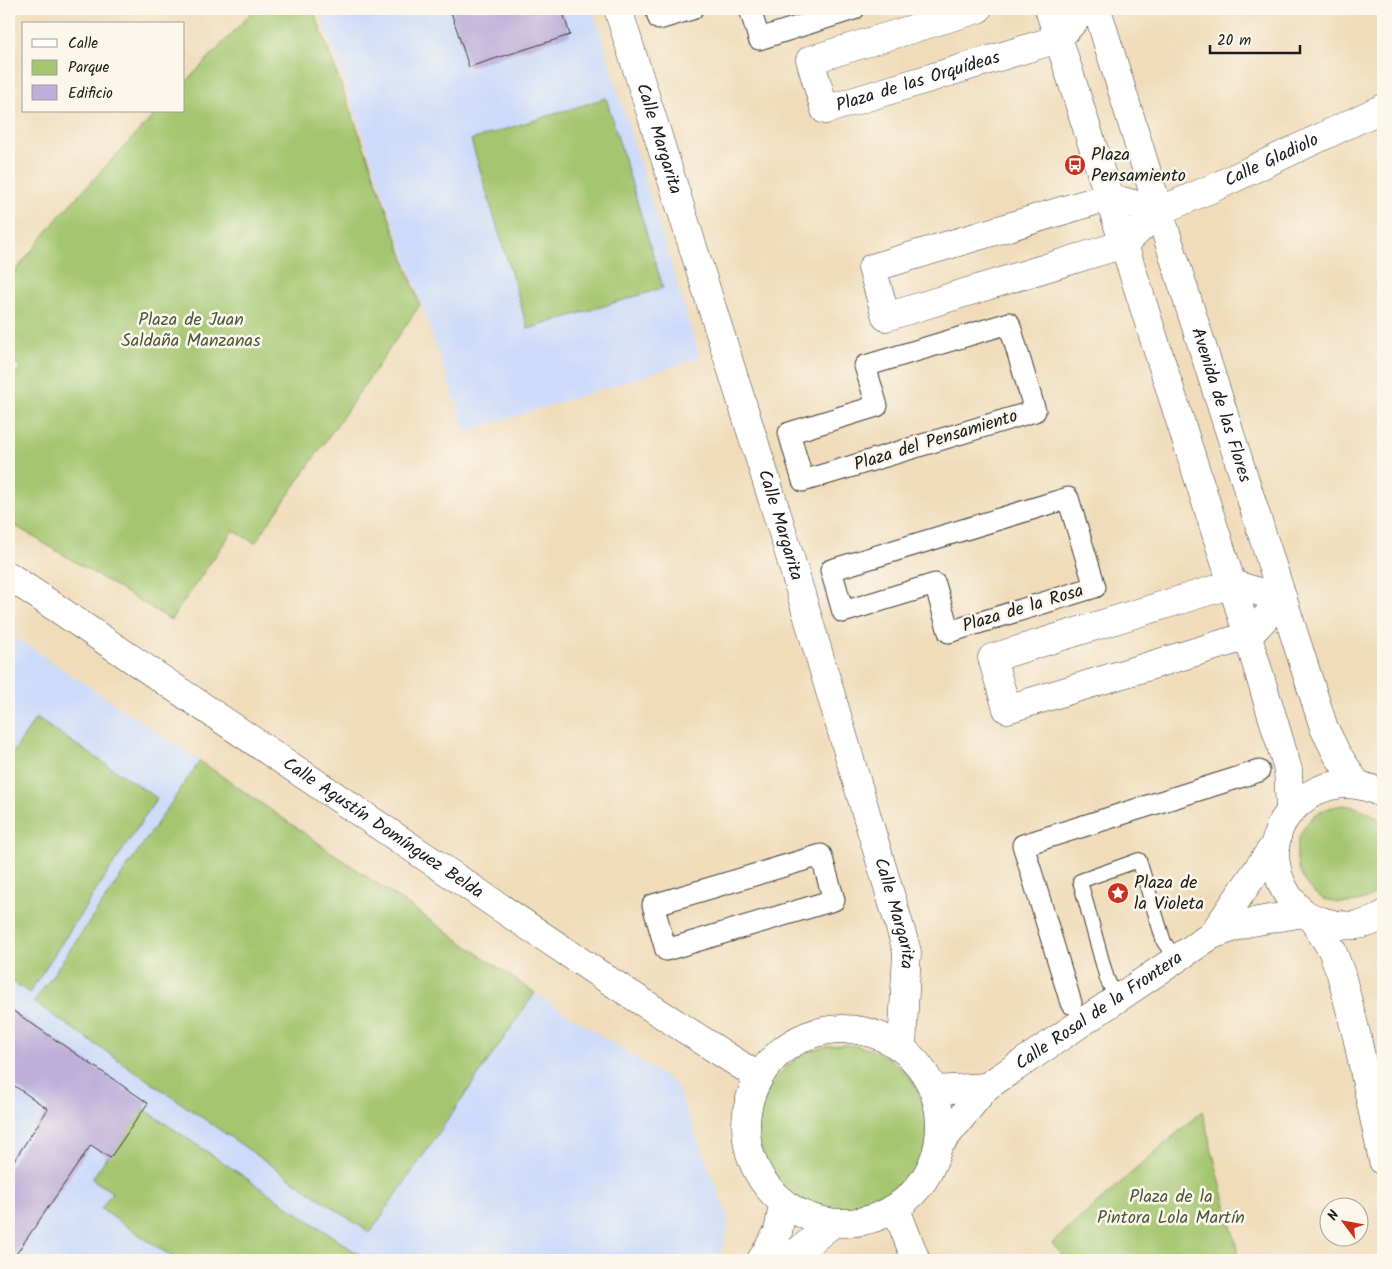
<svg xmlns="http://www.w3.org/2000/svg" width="1392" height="1269" viewBox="0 0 1392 1269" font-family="Kalam,sans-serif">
	<rect width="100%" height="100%" fill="#fbf7ec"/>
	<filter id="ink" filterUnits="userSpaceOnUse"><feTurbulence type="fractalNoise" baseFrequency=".02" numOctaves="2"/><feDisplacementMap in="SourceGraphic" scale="10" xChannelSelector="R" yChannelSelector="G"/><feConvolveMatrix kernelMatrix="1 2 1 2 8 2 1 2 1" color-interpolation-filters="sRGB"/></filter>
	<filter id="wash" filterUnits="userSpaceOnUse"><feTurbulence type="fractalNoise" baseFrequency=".0096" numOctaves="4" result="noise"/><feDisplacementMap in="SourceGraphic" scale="20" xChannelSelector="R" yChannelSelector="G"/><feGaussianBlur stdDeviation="1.12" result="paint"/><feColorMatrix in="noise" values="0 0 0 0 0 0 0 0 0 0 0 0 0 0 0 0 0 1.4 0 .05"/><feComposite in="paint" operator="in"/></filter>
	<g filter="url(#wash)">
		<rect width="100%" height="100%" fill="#f0dcba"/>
		<g fill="#cddbfa">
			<path d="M 319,9 L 593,9 L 700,358 L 466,432 Z"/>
			<path d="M 9,633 L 200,761 L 535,993 L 676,1084 L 729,1220 L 723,1249 L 710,1260 L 9,1260 Z"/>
		</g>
		<g fill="#a4c66f" stroke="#607146">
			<path d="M 255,9 L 313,9 L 369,160 L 420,305 L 255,543 L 233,530 L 171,620 L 9,522 L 9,386 L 20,367 L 9,358 L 9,279 L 61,214 L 158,111 L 184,111 L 184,84 Z"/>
			<path d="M 606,98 L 663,288 L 528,329 L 471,140 Z"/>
			<path d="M 36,718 L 157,798 L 29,993 L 9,979 L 9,759 Z"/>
			<path d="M 200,761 L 535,993 L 370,1233 L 34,1002 Z"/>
			<path d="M 1343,805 C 1360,807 1370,811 1383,823 L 1383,886 C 1380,889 1376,894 1372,896 C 1365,901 1355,903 1347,903 C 1292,906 1277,828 1328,808 C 1332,807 1338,806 1343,805 Z"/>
			<circle cx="843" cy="1129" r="84"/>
			<path d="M 141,1107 L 363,1257 L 360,1260 L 177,1260 L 101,1209 L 112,1192 L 92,1179 Z"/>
			<path d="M 1202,1111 L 1240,1260 L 1066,1260 L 1052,1243 Z"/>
		</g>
		<g id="blocks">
			<g fill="#bcafd9">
				<path d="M 450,9 L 562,9 L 570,35 L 469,67 Z"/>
				<path d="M 9,1008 L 148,1103 L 110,1158 L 91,1145 L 12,1260 L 9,1260 L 9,1168 L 48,1109 L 9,1082 Z"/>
			</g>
		</g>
	</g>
	<g filter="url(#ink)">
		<use href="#blocks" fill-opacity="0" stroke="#3c3934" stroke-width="1"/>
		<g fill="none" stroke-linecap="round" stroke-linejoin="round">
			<g stroke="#3c3934" stroke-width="16">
				<path id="service" d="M 1116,998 L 1107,979 L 1080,881 L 1139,860 L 1164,942 L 1176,959"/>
			</g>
			<g stroke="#3c3934" stroke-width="23">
				<g id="pedestrian">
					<path d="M 656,9 L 659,19 L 692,9"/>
					<path d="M 750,9 L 759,39 L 854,9"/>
					<path d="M 1009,323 L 1035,411 L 803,481 L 789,433 L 877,406 L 865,366 Z"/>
					<path d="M 1068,498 L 1095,587 L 949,632 L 935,584 L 843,612 L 831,570 Z"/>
					<path d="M 821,855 L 834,900 L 666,950 L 653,905 Z"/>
					<path d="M 1071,1003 L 1023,845 L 1259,771"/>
				</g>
			</g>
			<g stroke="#3c3934" stroke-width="29">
				<g id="minor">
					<path id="s1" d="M 618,9 L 782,530 L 904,941 L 907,952 L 902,1048"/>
					<path id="s2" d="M 978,9 L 810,60 L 825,110 L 1058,39 L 1085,9"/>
					<path id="s3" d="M 1159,211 L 1108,197 L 872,268 L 886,317 L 1124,244 L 1159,211 L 1213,188 L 1383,108"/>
					<path id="s4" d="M 9,576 L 599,974 L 759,1077"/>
					<path d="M 1232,584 L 1283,599 L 1248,636 L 1007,709 L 992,658 Z"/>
					<path d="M 896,1209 L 916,1260"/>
				</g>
			</g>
			<g stroke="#3c3934" stroke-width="29">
				<g id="tertiary">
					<path d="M 1212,935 L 1275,844"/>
					<circle cx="843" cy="1126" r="97"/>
					<path d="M 934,1090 L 986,1087"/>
					<path id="s5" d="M 939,1145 L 986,1087 L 1212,935 L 1246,923 L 1304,913"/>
					<path d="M 761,1260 L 778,1232 L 783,1205"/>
					<path d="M 787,1260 L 832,1224"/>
				</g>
			</g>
			<g stroke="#3c3934" stroke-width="29">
				<g id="secondary">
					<path d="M 1049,9 L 1232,584 L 1279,739 L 1288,770 L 1290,810"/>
					<path id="s6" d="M 1097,9 L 1159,211 L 1324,728 L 1337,754 L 1357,784"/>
					<path d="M 1383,794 C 1355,779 1323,781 1299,803 C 1291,810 1284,818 1280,827 C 1268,857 1279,893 1304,913 C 1310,918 1318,920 1325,922 C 1343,928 1368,927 1383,915"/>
					<path d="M 1311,917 L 1332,950 L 1341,974 L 1357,1037 L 1383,1161"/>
				</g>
			</g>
			<use href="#service" stroke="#fff" stroke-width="14"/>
			<use href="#pedestrian" stroke="#fff" stroke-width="21"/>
			<use href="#minor" stroke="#fff" stroke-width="28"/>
			<use href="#tertiary" stroke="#fff" stroke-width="28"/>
			<use href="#secondary" stroke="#fff" stroke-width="28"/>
		</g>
	</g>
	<defs>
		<g id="bus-disc" transform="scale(1.125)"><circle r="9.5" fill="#c8321e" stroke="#fbf7ec"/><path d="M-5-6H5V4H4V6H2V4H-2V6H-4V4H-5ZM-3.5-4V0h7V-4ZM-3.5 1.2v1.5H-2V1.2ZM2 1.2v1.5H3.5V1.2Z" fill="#fff"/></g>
		<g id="sight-disc" transform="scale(1.125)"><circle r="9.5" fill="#c8321e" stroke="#fbf7ec"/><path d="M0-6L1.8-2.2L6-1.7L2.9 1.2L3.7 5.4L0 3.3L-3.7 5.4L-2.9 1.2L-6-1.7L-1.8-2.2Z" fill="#fff"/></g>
	</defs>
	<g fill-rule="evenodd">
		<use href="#bus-disc" x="1075" y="165"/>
		<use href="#sight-disc" x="1118" y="893"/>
	</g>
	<g text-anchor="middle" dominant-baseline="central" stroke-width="5" stroke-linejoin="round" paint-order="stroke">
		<g font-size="18" fill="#1c1c1c" stroke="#fbf7ec">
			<text stroke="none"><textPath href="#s2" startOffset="325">Plaza de las Orquídeas</textPath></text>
			<text stroke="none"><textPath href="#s1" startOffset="136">Calle Margarita</textPath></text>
			<text stroke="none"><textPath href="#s3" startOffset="771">Calle Gladiolo</textPath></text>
			<text stroke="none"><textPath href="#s6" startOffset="415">Avenida de las Flores</textPath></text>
			<text transform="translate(936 441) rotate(-17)">Plaza del Pensamiento</text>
			<text stroke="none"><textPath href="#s1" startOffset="541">Calle Margarita</textPath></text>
			<text transform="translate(1023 609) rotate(-17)">Plaza de la Rosa</text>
			<text stroke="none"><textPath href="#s4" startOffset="451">Calle Agustín Domínguez Belda</textPath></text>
			<text stroke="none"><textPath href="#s1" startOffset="946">Calle Margarita</textPath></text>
			<text stroke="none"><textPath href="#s5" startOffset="211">Calle Rosal de la Frontera</textPath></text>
		</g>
		<g font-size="18" fill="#1c1c1c" stroke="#fbf7ec" text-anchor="start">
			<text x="1091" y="155">Plaza<tspan x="1091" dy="21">Pensamiento</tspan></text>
			<text x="1134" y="883">Plaza de<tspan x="1134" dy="21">la Violeta</tspan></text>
		</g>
		<g font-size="18" fill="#4c5839" stroke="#fbf7ec">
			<text x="191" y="320">Plaza de Juan<tspan x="191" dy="21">Saldaña Manzanas</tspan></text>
			<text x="1171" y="1197">Plaza de la<tspan x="1171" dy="21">Pintora Lola Martín</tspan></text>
		</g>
	</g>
	<rect width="1392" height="1269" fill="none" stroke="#fbf7ec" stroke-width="30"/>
	<rect x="22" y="22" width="162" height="90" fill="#fbf7ec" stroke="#a29f99"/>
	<rect x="32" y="39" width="25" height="8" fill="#ffffff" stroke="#a29f99"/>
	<text x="68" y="48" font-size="15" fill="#1c1c1c">Calle</text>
	<rect x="32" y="60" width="25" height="15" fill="#a4c66f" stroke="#a29f99"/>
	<text x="68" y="72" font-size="15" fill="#1c1c1c">Parque</text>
	<rect x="32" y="85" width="25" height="15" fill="#bcafd9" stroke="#a29f99"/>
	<text x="68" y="98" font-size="15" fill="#1c1c1c">Edificio</text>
	<g transform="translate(1344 1222) rotate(302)"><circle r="24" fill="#fbf7ec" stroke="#a29f99"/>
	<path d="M0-4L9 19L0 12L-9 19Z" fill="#c8321e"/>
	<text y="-8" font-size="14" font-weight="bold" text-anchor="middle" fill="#1c1c1c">N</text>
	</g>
	<path d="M1210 45v8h90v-8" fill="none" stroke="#1c1c1c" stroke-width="2.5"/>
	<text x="1217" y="45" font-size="15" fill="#1c1c1c" stroke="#fbf7ec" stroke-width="4" paint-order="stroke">20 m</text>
</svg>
